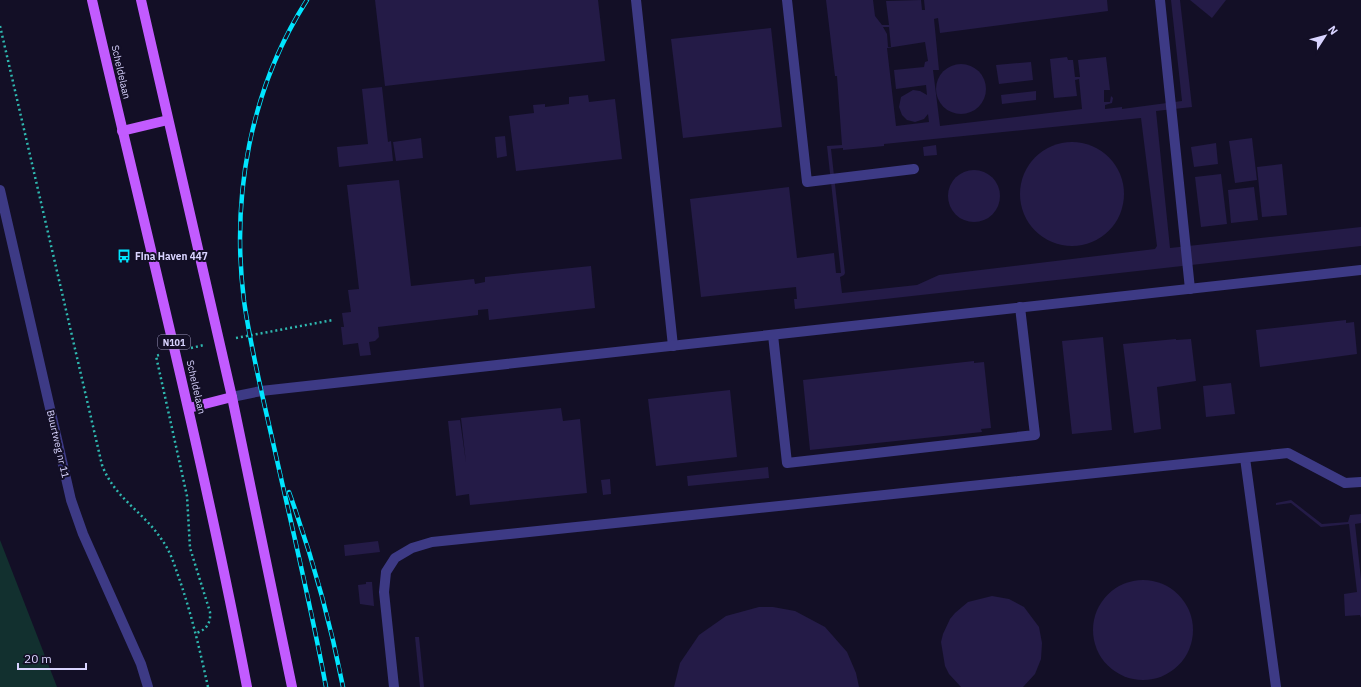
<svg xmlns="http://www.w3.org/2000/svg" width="1361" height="687" viewBox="0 0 1361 687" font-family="'IBM Plex Sans',sans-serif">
	<rect width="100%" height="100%" fill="#130f26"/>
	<path fill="#12302f" d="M 0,540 L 57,687 L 0,687 Z"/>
	<g fill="#241b47" fill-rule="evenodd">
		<path d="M 375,0 L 598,0 L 605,61 L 385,86 Z"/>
		<path d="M 826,0 L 873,0 L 875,16 L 882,25 L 889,25 L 886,1 L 921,0 L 922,10 L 925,10 L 924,0 L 1107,0 L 1108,11 L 940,33 L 938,18 L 934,19 L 939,70 L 933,70 L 940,126 L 1082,109 L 1079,79 L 1075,80 L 1077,96 L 1054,98 L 1050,59 L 1067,57 L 1068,60 L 1073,60 L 1075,77 L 1080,77 L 1078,60 L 1106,57 L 1110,90 L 1104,90 L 1104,102 L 1110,102 L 1111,96 L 1113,98 L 1112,103 L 1105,105 L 1105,109 L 1122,107 L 1122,109 L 1182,101 L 1171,0 L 1180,0 L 1192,107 L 1156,111 L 1170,248 L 1361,227 L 1361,246 L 795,309 L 794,299 L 797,299 L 796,287 L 701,297 L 690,199 L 789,187 L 797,258 L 834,253 L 836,273 L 841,273 L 827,146 L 842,145 L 837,76 L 835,76 ZM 883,27 L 889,27 L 891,47 L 888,47 L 887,34 ZM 925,42 L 928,61 L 925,62 L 924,67 L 894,70 L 896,89 L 926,85 L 927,95 L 920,91 L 913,90 L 901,97 L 899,107 L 902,115 L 907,120 L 915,122 L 924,119 L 928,114 L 929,122 L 896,126 L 887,48 ZM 1141,118 L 1157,246 L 1155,249 L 939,275 L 917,285 L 842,293 L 840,277 L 844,275 L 845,273 L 831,149 L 843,148 L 843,150 L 884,146 L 884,144 Z"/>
		<path d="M 1190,0 L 1226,0 L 1212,18 Z"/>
		<path d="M 771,28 L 782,127 L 683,138 L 671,39 Z"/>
		<path d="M 1031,62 L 1033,80 L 999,84 L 996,65 Z"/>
		<circle cx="961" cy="89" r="25"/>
		<path d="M 382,87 L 388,142 L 391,141 L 393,161 L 339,167 L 337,147 L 368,144 L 362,89 Z"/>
		<path d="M 1036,91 L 1036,100 L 1002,104 L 1001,95 Z"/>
		<path d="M 588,95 L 589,102 L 615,99 L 622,159 L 516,171 L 509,116 L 534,113 L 533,105 L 545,104 L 545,107 L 569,104 L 569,97 Z"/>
		<path d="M 505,136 L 507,156 L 497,158 L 495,137 Z"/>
		<path d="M 421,138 L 423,158 L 396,161 L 393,142 Z"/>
		<path d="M 1252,138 L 1257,180 L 1235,183 L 1229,141 Z"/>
		<circle cx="1072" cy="194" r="52"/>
		<path d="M 1216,143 L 1218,164 L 1194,167 L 1191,147 Z"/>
		<path d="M 936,145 L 937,155 L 924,156 L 923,147 Z"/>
		<path d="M 1282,164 L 1287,215 L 1262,217 L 1257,167 Z"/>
		<circle cx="974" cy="196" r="26"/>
		<path d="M 1221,174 L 1227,224 L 1201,227 L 1195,177 Z"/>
		<path d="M 399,180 L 411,286 L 474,279 L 475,284 L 485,282 L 485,277 L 591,266 L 595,308 L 489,320 L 488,309 L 478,310 L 478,315 L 378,327 L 379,337 L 375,341 L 369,342 L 371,355 L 360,356 L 358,343 L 343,345 L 341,327 L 344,327 L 342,313 L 351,312 L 348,290 L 359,289 L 347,185 Z"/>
		<path d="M 1254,187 L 1258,220 L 1231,223 L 1228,190 Z"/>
		<path d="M 1346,320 L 1346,323 L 1354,322 L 1357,354 L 1260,367 L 1256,330 Z"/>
		<path d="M 1103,337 L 1112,430 L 1072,434 L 1062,341 Z"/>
		<path d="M 1176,339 L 1176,340 L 1191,339 L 1196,381 L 1157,387 L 1161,429 L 1134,433 L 1123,344 Z"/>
		<path d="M 974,361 L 974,363 L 984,362 L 991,428 L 981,429 L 982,432 L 810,450 L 803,380 Z"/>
		<path d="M 1231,383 L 1235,414 L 1206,417 L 1203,386 Z"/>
		<path d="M 730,390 L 737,457 L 656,466 L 648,399 Z"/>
		<path d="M 561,408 L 563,421 L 580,419 L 587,493 L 470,505 L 469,494 L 456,496 L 448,421 L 460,420 L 466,463 L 461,418 Z"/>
		<path d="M 768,467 L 769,478 L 688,486 L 687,476 Z"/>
		<path d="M 610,479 L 611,494 L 603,495 L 601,480 Z"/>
		<path d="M 1291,500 L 1322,524 L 1348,522 L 1350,515 L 1361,514 L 1361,523 L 1355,524 L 1361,579 L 1361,618 L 1360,615 L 1345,616 L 1344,594 L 1357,592 L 1349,524 L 1321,527 L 1291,503 L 1276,505 L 1276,503 Z"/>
		<path d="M 378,541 L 380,552 L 345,556 L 344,545 Z"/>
		<circle cx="1143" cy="630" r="50"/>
		<path d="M 366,582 L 372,582 L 374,606 L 360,604 L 358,585 L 366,584 Z"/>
		<path d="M 992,596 L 1009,599 L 1024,607 L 1039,627 L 1042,643 L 1041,659 L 1035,674 L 1023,687 L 961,687 L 949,674 L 945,666 L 941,642 L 943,634 L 950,619 L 955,613 L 968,602 Z"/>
		<path d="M 759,607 L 773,607 L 795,611 L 825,627 L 847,652 L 856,673 L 859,687 L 674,687 L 680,663 L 699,635 L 726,616 Z"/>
		<path d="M 415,637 L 419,637 L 424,687 L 420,687 Z"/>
	</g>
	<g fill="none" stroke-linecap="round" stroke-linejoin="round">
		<g stroke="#2fb8b0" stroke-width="2.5" stroke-dasharray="2 3" stroke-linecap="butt">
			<path d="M 0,26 L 102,465 C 115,499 143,511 162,540 C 171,552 175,567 180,581 C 192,616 200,651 208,687"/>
			<path d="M 236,338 L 333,320"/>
			<path d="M 191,348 L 204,345"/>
			<path d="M 159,355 L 156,356 L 187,496 L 190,548 L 210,612 C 211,622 207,630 196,633"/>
		</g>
		<g stroke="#3d3a85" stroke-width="10">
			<path d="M 636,0 L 673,346"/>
			<path d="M 787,0 L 807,182 L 914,169"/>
			<path d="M 1160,0 L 1190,289"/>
			<path d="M 0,190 L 71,500 L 83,534 L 141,664 L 148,687"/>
			<path d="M 773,335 L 787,463 L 1035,435 L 1020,307"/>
			<path d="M 232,397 L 261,391 L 1361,270"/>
			<path d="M 1245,458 L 1276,687"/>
			<path d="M 394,687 L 384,592 L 386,572 L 395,558 L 412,548 L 432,542 L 1288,453 L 1345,483 L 1361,482"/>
		</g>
		<g stroke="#c25bff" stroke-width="10">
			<path d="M 92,0 C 145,229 203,456 247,687"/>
			<path d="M 141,0 L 232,397 L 292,687"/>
			<path d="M 122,131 L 168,120"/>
			<path d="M 189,408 L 232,397"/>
		</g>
		<g stroke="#00e5ff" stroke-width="4.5">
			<g id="rail">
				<path d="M 307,0 C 250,89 231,197 244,301 C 251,350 263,398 274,447 C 292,527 311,606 326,687"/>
				<path d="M 289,492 C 312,556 330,620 343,687"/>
			</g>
		</g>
		<use href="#rail" stroke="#130f26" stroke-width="3" stroke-dasharray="9" stroke-linecap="butt"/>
	</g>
	<defs>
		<g id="bus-bare" transform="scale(1.08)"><path d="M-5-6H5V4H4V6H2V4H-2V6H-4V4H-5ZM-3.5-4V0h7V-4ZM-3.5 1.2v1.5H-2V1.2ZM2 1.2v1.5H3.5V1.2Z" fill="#00e5ff" stroke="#130f26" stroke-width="2.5" paint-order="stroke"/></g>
	</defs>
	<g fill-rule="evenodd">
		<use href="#bus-bare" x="124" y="256"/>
	</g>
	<g text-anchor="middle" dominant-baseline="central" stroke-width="4" stroke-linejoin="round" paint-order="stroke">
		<rect fill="#130f26" stroke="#9e99be" stroke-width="1" x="158" y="335" width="32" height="14" rx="3"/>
		<g font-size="9" font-weight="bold" fill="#d9d4ff">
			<text x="174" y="342">N101</text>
		</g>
		<g font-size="10" fill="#d9d4ff" stroke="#130f26">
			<text transform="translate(121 72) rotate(77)">Scheldelaan</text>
			<text transform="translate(196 387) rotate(77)">Scheldelaan</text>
			<text transform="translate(58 444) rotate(77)">Buurtweg nr 11</text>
		</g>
		<g font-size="10" font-weight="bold" fill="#d9d4ff" stroke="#130f26" text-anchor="start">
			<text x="135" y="256">Fina Haven 447</text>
		</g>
	</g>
	<g transform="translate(1325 36) rotate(54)" stroke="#130f26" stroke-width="3" paint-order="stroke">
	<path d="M0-3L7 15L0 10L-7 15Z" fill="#d9d4ff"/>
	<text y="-6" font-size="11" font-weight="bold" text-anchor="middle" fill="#d9d4ff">N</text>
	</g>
	<path d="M18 663v6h68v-6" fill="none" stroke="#d9d4ff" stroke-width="2"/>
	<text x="24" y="663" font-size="12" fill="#d9d4ff" stroke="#130f26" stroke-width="3" paint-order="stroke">20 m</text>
</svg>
